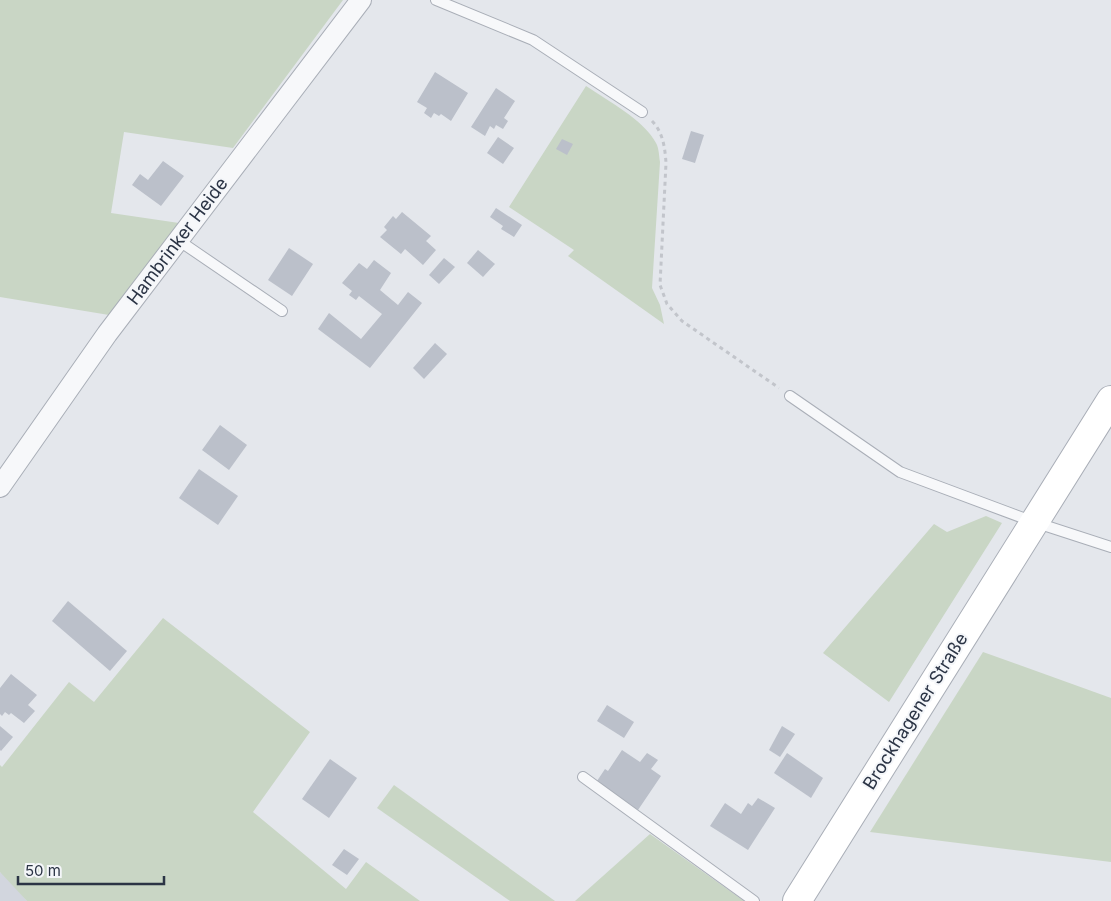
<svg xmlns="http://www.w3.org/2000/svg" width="1111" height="901" viewBox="0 0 1111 901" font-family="Inter,sans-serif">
	<rect width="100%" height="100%" fill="#e4e7ec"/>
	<path fill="#d2d6de" d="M 0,872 L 6,876 L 27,901 L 0,901 Z"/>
	<g fill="#c9d6c5">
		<path d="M 0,0 L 343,0 L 233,148 L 124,132 L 111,213 L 179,223 L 109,315 L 0,297 Z"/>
		<path d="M 586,86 C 608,101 644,120 656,143 C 659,148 659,156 660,162 L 652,288 L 660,305 L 664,324 L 568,256 L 574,250 L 509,207 Z"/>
		<path d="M 986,516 L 1002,523 L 889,702 L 823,653 L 934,524 L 947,532 Z"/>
		<path d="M 163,618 L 310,732 L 253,812 L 346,889 L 366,862 L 420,901 L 27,901 L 0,872 L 0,765 L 2,767 L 69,682 L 94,702 Z"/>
		<path d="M 983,652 L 1111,698 L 1111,862 L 870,832 Z"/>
		<path d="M 394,785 L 555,901 L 510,901 L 377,808 Z"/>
		<path d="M 650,834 L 744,901 L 575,901 Z"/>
	</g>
	<g fill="#bbc0ca">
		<path d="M 435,72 L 468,93 L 451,121 L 441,114 L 439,116 L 434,113 L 431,118 L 424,113 L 427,108 L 417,102 Z"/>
		<path d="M 496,88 L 515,101 L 504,118 L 508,121 L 503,129 L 496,125 L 494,129 L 490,126 L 485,136 L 471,127 Z"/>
		<path d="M 691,131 L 704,135 L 695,163 L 682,159 Z"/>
		<path d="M 498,137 L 514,148 L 503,164 L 487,153 Z"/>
		<path d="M 562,139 L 573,144 L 567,155 L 556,149 Z"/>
		<path d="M 163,161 L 184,176 L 161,206 L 132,185 L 140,174 L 148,180 Z"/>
		<path d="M 496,208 L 522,225 L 514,237 L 501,229 L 503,226 L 490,217 Z"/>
		<path d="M 402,212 L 431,236 L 426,241 L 436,250 L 423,265 L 405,249 L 401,254 L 380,237 L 387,230 L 384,227 L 393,216 L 396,219 Z"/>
		<path d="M 289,248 L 313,264 L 292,296 L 268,280 Z"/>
		<path d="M 478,250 L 495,264 L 483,277 L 467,263 Z"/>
		<path d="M 444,258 L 455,267 L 439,284 L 429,275 Z"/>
		<path d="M 374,260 L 391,273 L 380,290 L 398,305 L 408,292 L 422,303 L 370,368 L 318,329 L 329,313 L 361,339 L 382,314 L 359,296 L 356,300 L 349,295 L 352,291 L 342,283 L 359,263 L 367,269 Z"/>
		<path d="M 435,343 L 447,354 L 424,379 L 413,368 Z"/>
		<path d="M 220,425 L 247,445 L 229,470 L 202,450 Z"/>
		<path d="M 199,469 L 238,496 L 218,525 L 179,498 Z"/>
		<path d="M 68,601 L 127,651 L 110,671 L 52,621 Z"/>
		<path d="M 11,674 L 37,695 L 28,705 L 35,711 L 24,723 L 11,713 L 9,715 L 5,712 L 2,716 L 0,714 L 0,688 Z"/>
		<path d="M 607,705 L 634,722 L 624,738 L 597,721 Z"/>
		<path d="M 0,726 L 13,737 L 1,751 L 0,750 Z"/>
		<path d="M 782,726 L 795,734 L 780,757 L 769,750 Z"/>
		<path d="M 622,750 L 640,762 L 647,753 L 658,760 L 651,769 L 661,776 L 638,810 L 597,781 L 605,769 L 608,771 Z"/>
		<path d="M 787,753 L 823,778 L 811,798 L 774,773 Z"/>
		<path d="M 330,759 L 357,778 L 329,818 L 302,799 Z"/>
		<path d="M 758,798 L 775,808 L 748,850 L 710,826 L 725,803 L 741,814 L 748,803 L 752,806 Z"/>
		<path d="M 344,849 L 359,859 L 347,875 L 332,865 Z"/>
	</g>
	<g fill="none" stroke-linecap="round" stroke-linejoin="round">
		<g stroke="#a9aeb7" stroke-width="12">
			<g id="lane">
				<path d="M 436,0 L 533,40 L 642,112"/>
				<path d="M 178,240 L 282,311"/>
				<path d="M 790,396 L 900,472 L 1034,522 L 1111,547"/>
				<path d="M 583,777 L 754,901"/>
			</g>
		</g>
		<g stroke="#a9aeb7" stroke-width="22">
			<path id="street" d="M 0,487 L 107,334 L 361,0"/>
		</g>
		<g stroke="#a9aeb7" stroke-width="30">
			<path id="secondary" d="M 797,901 L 1111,400"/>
		</g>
		<path stroke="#c2c5cb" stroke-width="3" stroke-dasharray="4 4" stroke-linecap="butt" d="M 652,121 C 663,132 665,148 666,163 L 660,285 L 667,304 L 682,321 L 779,388"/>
		<use href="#lane" stroke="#f7f8fa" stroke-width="10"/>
		<use href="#street" stroke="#f7f8fa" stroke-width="20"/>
		<use href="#secondary" stroke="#fff" stroke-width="28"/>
	</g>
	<g text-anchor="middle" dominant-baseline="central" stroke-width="4" stroke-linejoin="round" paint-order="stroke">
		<g font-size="18" fill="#2b3445" stroke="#f4f6f9">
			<text transform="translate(177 241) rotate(-53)">Hambrinker Heide</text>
			<text transform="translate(915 711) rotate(-58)">Brockhagener Straße</text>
		</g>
	</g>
	<path d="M18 876v8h146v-8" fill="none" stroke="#2b3445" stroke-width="2.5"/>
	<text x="25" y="876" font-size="15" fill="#2b3445" stroke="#f4f6f9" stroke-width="4" paint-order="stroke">50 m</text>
</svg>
